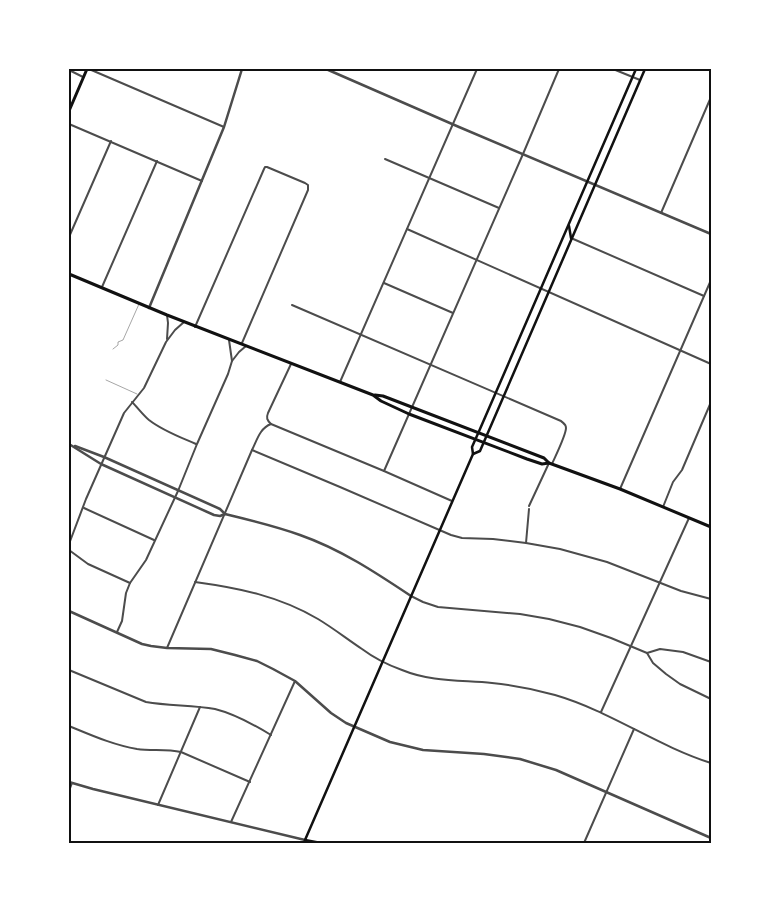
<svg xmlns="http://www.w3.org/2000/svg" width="780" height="912" viewBox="0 0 780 912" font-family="Spectral,serif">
	<rect width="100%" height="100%" fill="#fff"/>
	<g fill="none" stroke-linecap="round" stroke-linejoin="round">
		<g stroke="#4c4c4c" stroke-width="0.5">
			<path d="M 113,349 L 118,345 L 118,342 L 123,340 L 139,304"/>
			<path d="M 106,380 L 137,394"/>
		</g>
		<g stroke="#4c4c4c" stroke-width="2">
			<path d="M 89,69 L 224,127"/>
			<path d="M 613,69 L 640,80"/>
			<path d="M 69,70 L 83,77"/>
			<path d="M 69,124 L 202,181"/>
			<path d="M 385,159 L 499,208"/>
			<path d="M 661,213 L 711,97"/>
			<path d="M 407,229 L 711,364"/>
			<path d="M 69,237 L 111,141"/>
			<path d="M 571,238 L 704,296"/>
			<path d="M 384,283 L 453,313"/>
			<path d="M 102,287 L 157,161"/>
			<path d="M 292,305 L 561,421 C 563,423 566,424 566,428 C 566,435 555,457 552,464"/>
			<path d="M 195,327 L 264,169 L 265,167 L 267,167 L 305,183 L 308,185 L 308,190 L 242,343"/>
			<path d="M 167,339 L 168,323 L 167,315"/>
			<path d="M 232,361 L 239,352 L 246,346"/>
			<path d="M 340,382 L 477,69"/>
			<path d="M 132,402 C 138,408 143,415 149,420 C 163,431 180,437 196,444"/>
			<path d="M 271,424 L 384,471 L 452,501"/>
			<path d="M 271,424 C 267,420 266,418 268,413 L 291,364"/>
			<path d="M 252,450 L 340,487 L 451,535 L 462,538 L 493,539 L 526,543 L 560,549 L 607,562 L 681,591 L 711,599"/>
			<path d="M 384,471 L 523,154 L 559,69"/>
			<path d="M 620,489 L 711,280"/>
			<path d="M 529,506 L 549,463"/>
			<path d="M 663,507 L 673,482 L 682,470 L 711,402"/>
			<path d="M 84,508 L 154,540"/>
			<path d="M 526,543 L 529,509"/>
			<path d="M 69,544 L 86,499 L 124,413 L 144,388 L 166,342 L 175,330 L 184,322"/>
			<path d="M 69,550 L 88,564 L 130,583"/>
			<path d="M 195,582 C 239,588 279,596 318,619 C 333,628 347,639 362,649 C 374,658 388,665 402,670 C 431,682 461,680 492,683 C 513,685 534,689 555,695 C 610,711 657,746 711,763"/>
			<path d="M 411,596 L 423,602 L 438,607 L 520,614 L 549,619 L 580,627 L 611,638 L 647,653 L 653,663 L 666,674 L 680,684 L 711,699"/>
			<path d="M 117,632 L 122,621 L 126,593 L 130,583 L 146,560 L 178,491 L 197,444 L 228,374 L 232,361 L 229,340"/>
			<path d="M 167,648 L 252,450 C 257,440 260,428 271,424"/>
			<path d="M 647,653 L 660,649 L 683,652 L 711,662"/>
			<path d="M 69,670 L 146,702 C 169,706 192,705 215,709 C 235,714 253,724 271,735"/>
			<path d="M 601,712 L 689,518"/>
			<path d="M 69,726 C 91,735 113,745 137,749 C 151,751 166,749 181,752 L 250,782"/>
			<path d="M 69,791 L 72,783"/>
			<path d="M 158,805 L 200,707"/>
			<path d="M 231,822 L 295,681"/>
			<path d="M 584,843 L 634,729"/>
		</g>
		<g stroke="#4c4c4c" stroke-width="2.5">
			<path d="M 326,69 L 459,127 L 711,234"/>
			<path d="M 149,308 L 224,127 L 242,69"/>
			<path d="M 69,444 L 101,464 L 214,515 L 220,516 L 225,514 C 250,520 275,526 300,535 C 340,549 375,572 411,596"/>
			<path d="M 75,446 L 104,457 L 220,509 L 225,514"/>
			<path d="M 69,611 L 142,644 L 151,646 L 167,648 L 211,649 L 235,655 L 257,661 L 273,669 L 295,681 L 331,713 L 346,723 L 390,742 L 423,750 L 484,754 L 520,759 L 556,770 L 711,838"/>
			<path d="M 69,782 L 93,789 L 305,840"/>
		</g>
		<g stroke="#111" stroke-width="2.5">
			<path d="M 569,226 L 571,238"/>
			<path d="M 473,454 L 480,451 L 645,69"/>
			<path d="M 305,840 L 321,843"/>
			<path d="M 305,843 L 305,840 L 473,454 L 472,447 L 480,429 L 636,69"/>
		</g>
		<g stroke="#111" stroke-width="3">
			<path d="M 69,111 L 87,69"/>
			<path d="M 69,274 L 167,315 L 373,395 L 381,401 L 409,414 L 527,459 L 542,464 L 549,463"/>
			<path d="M 375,395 L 383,396 L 544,458 L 549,463 L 620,489 L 711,527"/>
		</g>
	</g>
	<rect width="780" height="912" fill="none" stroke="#ffffff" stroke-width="140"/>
	<rect x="70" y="70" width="640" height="772" fill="none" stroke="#111" stroke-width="2"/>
</svg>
